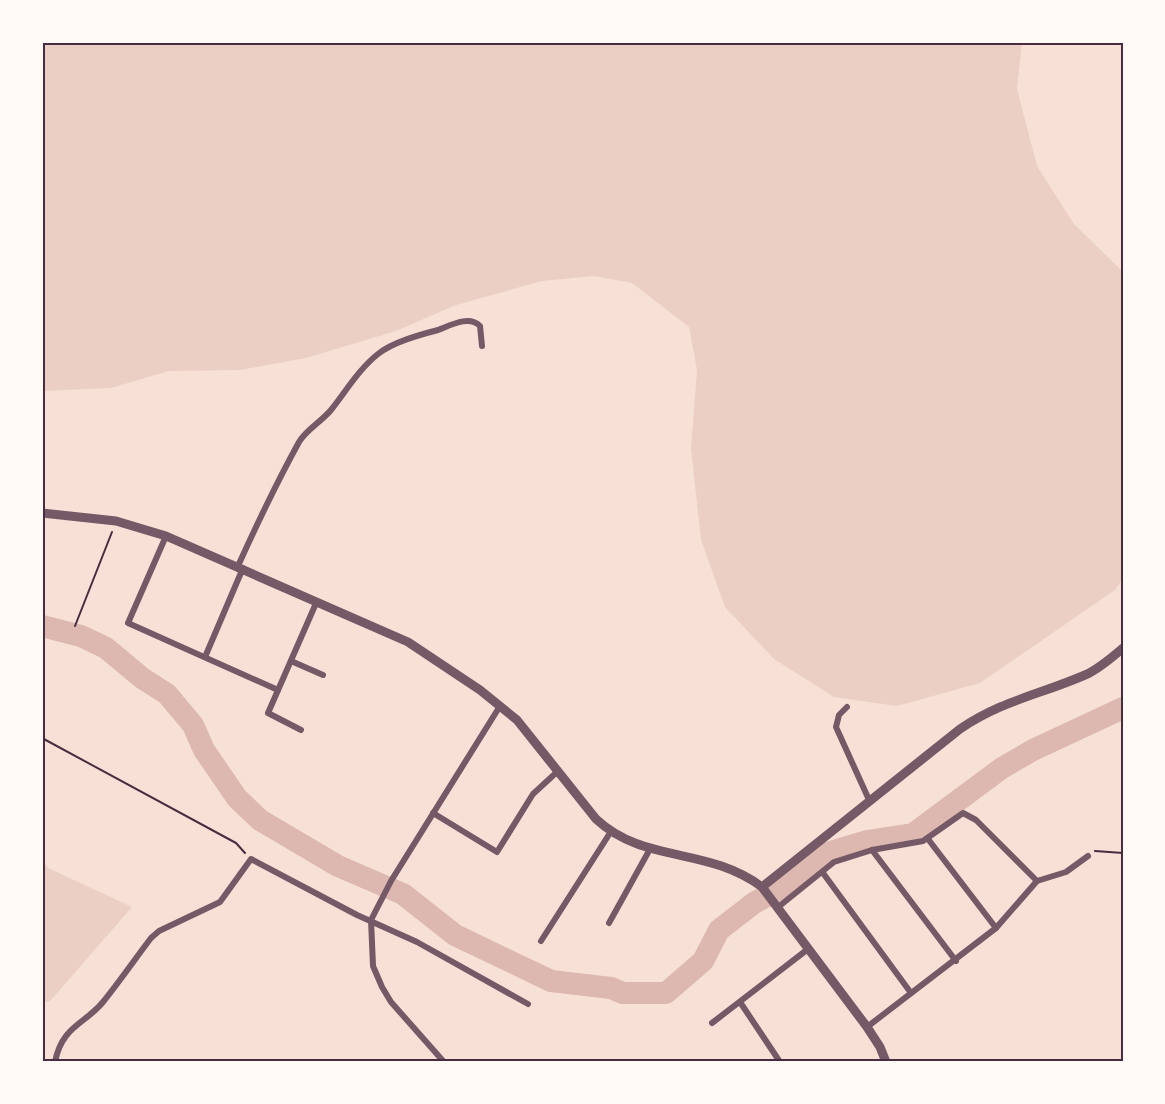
<svg xmlns="http://www.w3.org/2000/svg" width="1165" height="1104" viewBox="0 0 1165 1104" font-family="Signika,sans-serif">
	<rect width="100%" height="100%" fill="#f7e1d7"/>
	<g fill="#ebcfc5">
		<path d="M 42,42 L 1022,42 L 1017,89 L 1037,166 L 1074,224 L 1123,272 L 1123,579 L 1115,590 L 980,683 L 897,706 L 834,697 L 774,659 L 725,607 L 701,540 L 691,448 L 697,370 L 689,327 L 632,283 L 594,276 L 542,281 L 456,305 L 396,331 L 306,358 L 240,370 L 169,371 L 111,388 L 42,391 Z"/>
		<path d="M 42,860 L 48,868 L 132,907 L 50,1001 L 42,1003 Z"/>
	</g>
	<g fill="none" stroke-linecap="round" stroke-linejoin="round">
		<path stroke="#dcb8b0" stroke-width="22" d="M 42,626 L 81,636 L 106,648 L 142,678 L 167,694 L 193,725 L 204,750 L 237,798 L 260,820 L 338,866 L 403,894 L 455,935 L 551,981 L 611,988 L 623,993 L 666,993 L 703,961 L 719,930 L 754,903 L 785,886 L 827,853 L 867,841 L 913,834 L 1002,768 L 1033,750 L 1123,708"/>
		<g stroke="#4a2c40" stroke-width="2">
			<path d="M 75,626 L 112,532"/>
			<path d="M 42,738 L 236,843 L 245,853"/>
			<path d="M 1095,851 L 1123,853"/>
		</g>
		<g stroke="#755966" stroke-width="6">
			<path d="M 166,536 L 128,623 L 278,690"/>
			<path d="M 238,566 C 257,524 277,482 299,442 C 306,430 322,421 331,410 C 346,391 359,369 378,354 C 393,342 419,335 438,330 C 451,325 469,315 480,326 L 482,346"/>
			<path d="M 205,657 L 243,568"/>
			<path d="M 291,661 L 323,675"/>
			<path d="M 847,707 L 839,715 L 836,727 L 870,802"/>
			<path d="M 301,730 L 268,713 L 317,601"/>
			<path d="M 433,813 L 497,852 L 533,794 L 558,771"/>
			<path d="M 928,839 L 996,928"/>
			<path d="M 872,850 L 956,961"/>
			<path d="M 823,873 L 911,993"/>
			<path d="M 777,908 L 834,862 L 872,850 L 923,841 L 963,813 L 976,820 L 1037,881"/>
			<path d="M 609,923 L 650,849"/>
			<path d="M 541,941 L 610,833"/>
			<path d="M 740,1002 L 780,1062"/>
			<path d="M 712,1023 L 808,949"/>
			<path d="M 867,1027 L 996,928 L 1037,881 L 1066,872 L 1088,856"/>
			<path d="M 55,1062 C 62,1026 84,1025 103,1002 C 120,981 135,959 151,938 L 159,931 L 220,902 L 251,859 L 357,915 L 417,942 L 528,1004"/>
			<path d="M 444,1062 L 391,1002 L 382,987 L 373,966 L 371,920 L 391,881 L 500,706"/>
		</g>
		<g stroke="#755966" stroke-width="9">
			<path d="M 42,513 L 116,521 L 166,536 L 408,642 L 480,690 L 517,720 L 596,819 C 644,864 707,846 762,887 L 867,1027 L 880,1047 L 886,1062"/>
			<path d="M 762,887 L 960,729 C 1003,700 1039,695 1085,675 C 1099,669 1111,658 1123,648"/>
		</g>
	</g>
	<rect width="1165" height="1104" fill="none" stroke="#fffaf5" stroke-width="87"/>
	<rect x="44" y="44" width="1078" height="1016" fill="none" stroke="#4a2c40" stroke-width="2"/>
</svg>
